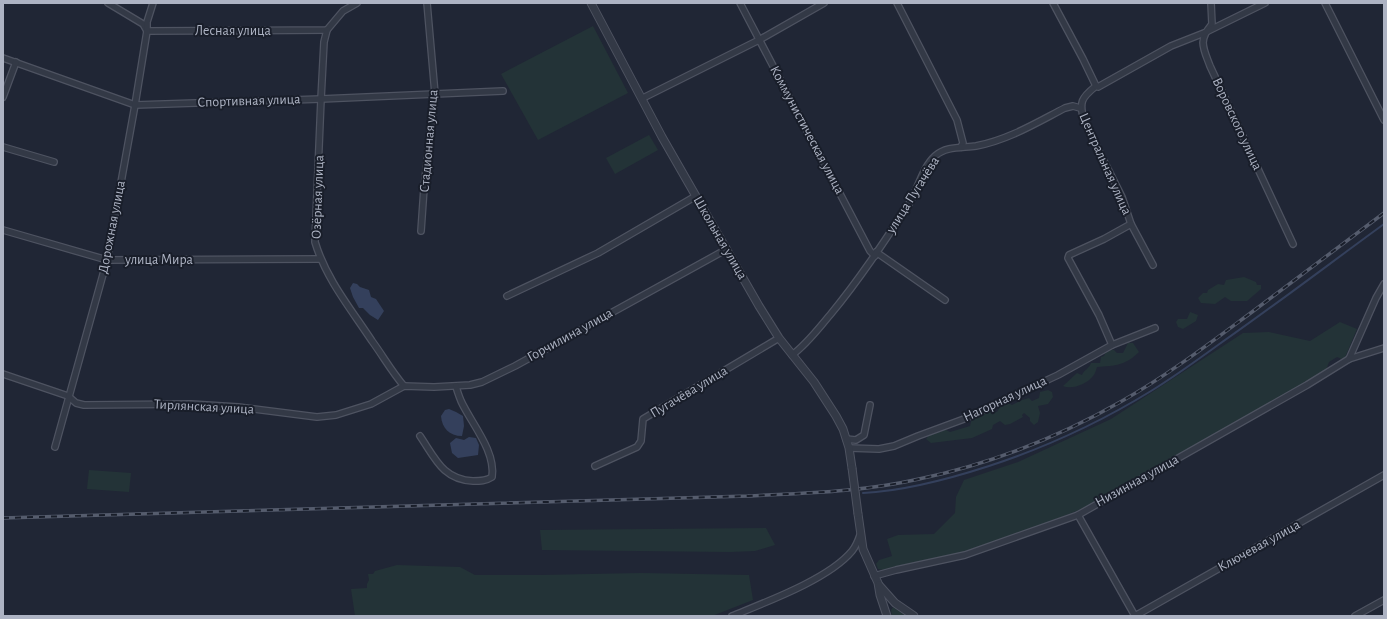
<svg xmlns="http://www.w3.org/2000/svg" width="1387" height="619" viewBox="0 0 1387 619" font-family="'Alegreya Sans',sans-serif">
	<rect width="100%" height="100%" fill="#202635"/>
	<g fill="#233337">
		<path d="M 593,26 L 628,93 L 538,140 L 501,74 Z"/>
		<path d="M 649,135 L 658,150 L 615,174 L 606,158 Z"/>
		<path d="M 1244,277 L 1256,282 L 1257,285 L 1261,285 L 1261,289 L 1247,301 L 1231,301 L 1225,297 L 1215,304 L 1201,303 L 1198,298 L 1203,293 L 1207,293 L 1208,290 L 1218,284 L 1224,285 L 1226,280 Z"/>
		<path d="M 1190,312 L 1198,315 L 1196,321 L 1183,329 L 1178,327 L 1176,322 L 1178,319 L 1187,319 Z"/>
		<path d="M 1340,322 L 1357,329 L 1344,360 L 1337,357 L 1329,362 L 1326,370 L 1214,437 L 1090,506 L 981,548 L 883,570 L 878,569 L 876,564 L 879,560 L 892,556 L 887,539 L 898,535 L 934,534 L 955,513 L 956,497 L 964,480 L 1018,462 L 1111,419 L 1243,333 L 1269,332 L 1310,341 Z"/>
		<path d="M 1128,343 L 1133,343 L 1139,352 C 1126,365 1115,366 1097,367 C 1096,370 1095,374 1093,376 C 1087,384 1072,390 1063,386 L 1077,373 L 1082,375 C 1084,370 1089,369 1091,363 L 1100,363 L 1101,357 L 1104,356 L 1106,351 L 1108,349 L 1114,350 L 1117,353 L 1123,353 Z"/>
		<path d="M 1048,390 L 1052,392 L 1053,397 L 1048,404 L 1038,406 L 1040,413 L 1038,422 L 1034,425 L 1030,421 L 1030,418 L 1024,413 L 1022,415 L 1023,417 L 1010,424 L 1005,425 L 1000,421 L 993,425 L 992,429 L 972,438 L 931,443 L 926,439 L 930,434 L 944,429 L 950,432 L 970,426 L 972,418 L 984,412 L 997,412 L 1001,405 L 1006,402 L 1012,405 L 1022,400 L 1029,398 L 1032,401 L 1039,398 L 1040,392 Z"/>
		<path d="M 89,470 L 131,473 L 129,492 L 87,489 Z"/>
		<path d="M 766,528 L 775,545 L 755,551 L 730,552 L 542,550 L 540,530 Z"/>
		<path d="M 397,565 L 460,567 L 475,575 L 540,575 L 641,573 L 749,575 L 753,600 L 712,616 L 355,616 L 351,589 L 367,588 L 367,584 L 369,580 L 368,574 L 373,574 L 375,571 Z"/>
		<path d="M 893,607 L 907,616 L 892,615 L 891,610 Z"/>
	</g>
	<g fill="#34405c">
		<path d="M 353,283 L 357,284 L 360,287 L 369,290 L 371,297 L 376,299 L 384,311 L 378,320 L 370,315 L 363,308 L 359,308 L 353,297 L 350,288 Z"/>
		<path d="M 449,409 L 456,412 L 463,416 L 464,426 L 462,436 C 449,436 442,428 441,416 L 445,410 Z"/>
		<path d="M 469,437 L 476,438 L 479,445 L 478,455 L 458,458 L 452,453 L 450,443 L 456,438 L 464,440 Z"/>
	</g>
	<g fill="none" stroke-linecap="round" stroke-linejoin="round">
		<path stroke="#34405c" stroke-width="2" d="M 863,493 C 906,491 949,479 989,466 C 1047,447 1099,423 1151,391 C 1174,377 1196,361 1218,345 C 1274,306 1329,264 1384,224"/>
		<g stroke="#4e5361" stroke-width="8">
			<g id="minor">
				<path d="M 108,3 L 143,24 L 147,31 L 327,30 L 343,11 L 357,3"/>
				<path d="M 740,3 L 870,251 L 875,256"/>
				<path d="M 897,3 L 957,120 L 963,143 L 961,147"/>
				<path d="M 1053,3 L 1083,59 L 1096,86 C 1081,98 1079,102 1084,121 L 1122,197 L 1131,224 L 1153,265"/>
				<path d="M 1211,3 L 1212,24 C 1198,41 1203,47 1210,66 L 1293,244"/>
				<path d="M 1325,3 L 1384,120"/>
				<path d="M 327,30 L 324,42 L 321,99 L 315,242 C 326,279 351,309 372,341 C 383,356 392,372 404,386"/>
				<path d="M 3,58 L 135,105 L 321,99 L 503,91"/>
				<path d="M 1096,86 L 1098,87 L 1171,46 L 1204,33 L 1265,3"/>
				<path d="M 3,97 L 16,62"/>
				<path d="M 643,98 L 759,40 L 824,3"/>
				<path d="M 3,147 L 54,162"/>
				<path d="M 3,230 L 107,260 L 320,259"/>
				<path d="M 421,231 L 424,188 L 435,94 L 427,3"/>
				<path d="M 876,252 L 945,300"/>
				<path d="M 507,296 L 598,253 L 696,196"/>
				<path d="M 1112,345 L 1099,315 L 1068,258 L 1069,255 L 1104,239 L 1131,224"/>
				<path d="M 792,355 C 807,344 818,329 830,315 C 859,280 884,242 909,204 C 918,189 922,168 935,156 C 946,146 962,148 976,146 C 1008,140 1036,123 1065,108 L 1073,106 L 1080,108"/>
				<path d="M 1349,359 L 1376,298 L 1384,284"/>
				<path d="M 3,374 L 68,396 L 76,403 L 84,405 L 191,404 L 238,407 L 317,417 L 336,415 L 371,404 L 404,386 L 434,387 L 470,385 L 482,382 L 515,366 L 727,249"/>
				<path d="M 420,436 C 435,458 443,480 473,481 C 480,481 486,481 492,477 C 496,451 471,423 461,401 C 459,396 457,391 456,386"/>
				<path d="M 846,439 L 856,440 L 864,435 L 870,405"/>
				<path d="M 55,447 L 107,260 L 135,105 L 147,31 L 147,22 L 153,3"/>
				<path d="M 849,448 L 879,449 L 894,446 L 918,436 L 964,419 L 1058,375 L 1112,345 L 1155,328"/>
				<path d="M 595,466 L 637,447 L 641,441 L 643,419 L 779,338"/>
				<path d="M 1078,515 L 1135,616 L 1384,475"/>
				<path d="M 874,576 L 896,570 L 965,555 L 1078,515 L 1307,385 L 1349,359 L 1384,348"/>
				<path d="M 732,616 C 766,602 829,579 852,551 C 856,546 858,541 860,535"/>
				<path d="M 1355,616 L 1384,600"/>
			</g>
		</g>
		<g stroke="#4e5361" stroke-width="9">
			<g id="tertiary">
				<path d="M 591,3 L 662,137 L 759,306 L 779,338 L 814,382 L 836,416 L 843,429 L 849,448 L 852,468"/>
				<path d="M 858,514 L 863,549 L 878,583 L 880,595 L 887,616"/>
				<path d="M 879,585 L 895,603 L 914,616"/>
			</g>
		</g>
		<use href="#minor" stroke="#333946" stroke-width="5.5"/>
		<use href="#tertiary" stroke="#333946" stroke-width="7"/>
		<g stroke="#555c6d" stroke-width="3.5">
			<path id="rail" d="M 3,518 L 748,496 C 805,493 862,492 919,479 C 990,464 1059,437 1122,401 C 1168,375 1210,343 1252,312 C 1296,279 1340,246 1384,213"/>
		</g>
		<use href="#rail" stroke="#191e2a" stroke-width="2" stroke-dasharray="6" stroke-linecap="butt"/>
		<g stroke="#4e5361" stroke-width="9" stroke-linecap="butt">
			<path id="tertiary-bridge" d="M 852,468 L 858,514"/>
		</g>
		<use href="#tertiary-bridge" stroke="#333946" stroke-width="7"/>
	</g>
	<g text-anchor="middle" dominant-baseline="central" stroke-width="4" stroke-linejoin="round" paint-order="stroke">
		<g font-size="14" fill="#adb3c3" stroke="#191e2a">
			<text x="233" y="31">Лесная улица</text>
			<text transform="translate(249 101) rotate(-2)">Спортивная улица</text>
			<text transform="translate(1237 124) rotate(65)">Воровского улица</text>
			<text transform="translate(807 130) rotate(62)">Коммунистическая улица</text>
			<text transform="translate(429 141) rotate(-85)">Стадионная улица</text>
			<text transform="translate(1105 164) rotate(66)">Центральная улица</text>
			<text transform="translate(913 195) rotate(-58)">улица Пугачёва</text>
			<text transform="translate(318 197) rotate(-88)">Озёрная улица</text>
			<text transform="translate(112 227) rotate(-79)">Дорожная улица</text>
			<text transform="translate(720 238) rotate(60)">Школьная улица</text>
			<text x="159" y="260">улица Мира</text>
			<text transform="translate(570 335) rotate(-29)">Горчилина улица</text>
			<text transform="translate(689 392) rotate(-31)">Пугачёва улица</text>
			<text transform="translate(1005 399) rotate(-25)">Нагорная улица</text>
			<text transform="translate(204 407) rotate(3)">Тирлянская улица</text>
			<text transform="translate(1137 481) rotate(-29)">Низинная улица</text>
			<text transform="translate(1259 546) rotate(-29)">Ключевая улица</text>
		</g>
	</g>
	<rect width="1387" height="619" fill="none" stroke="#adb3c3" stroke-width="8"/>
</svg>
